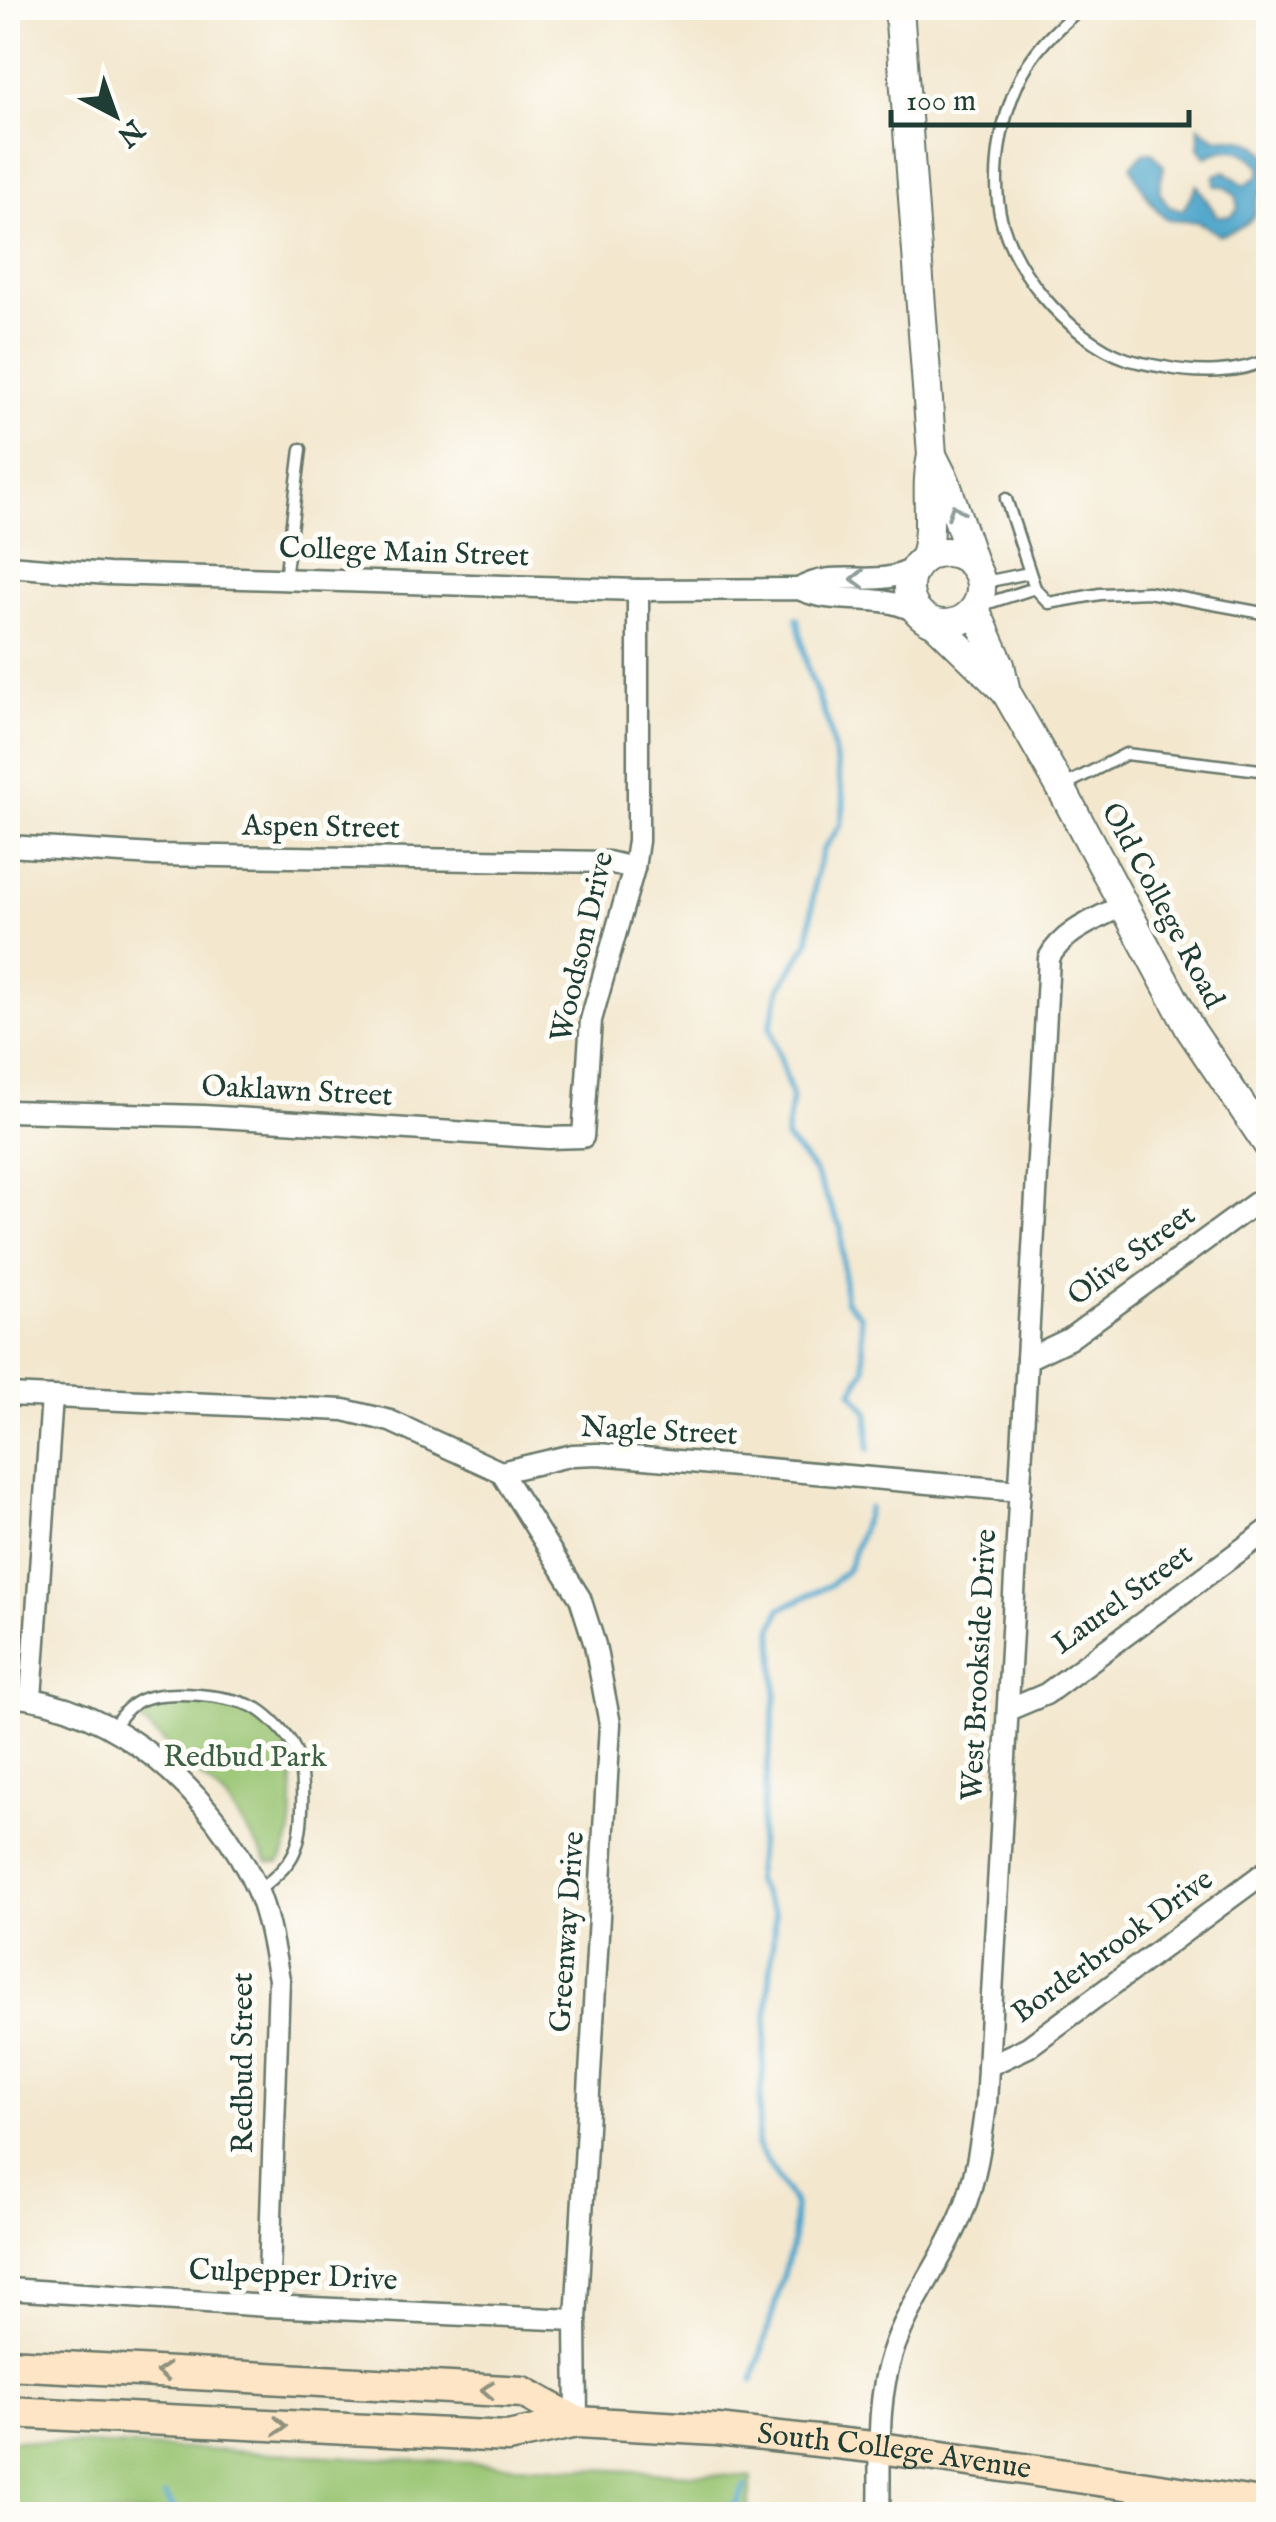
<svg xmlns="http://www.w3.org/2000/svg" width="1276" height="2522" viewBox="0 0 1276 2522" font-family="'IM FELL English',serif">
	<rect width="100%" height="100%" fill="#fdfcf7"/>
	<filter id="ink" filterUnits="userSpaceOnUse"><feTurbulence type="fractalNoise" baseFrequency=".01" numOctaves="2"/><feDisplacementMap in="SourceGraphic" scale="20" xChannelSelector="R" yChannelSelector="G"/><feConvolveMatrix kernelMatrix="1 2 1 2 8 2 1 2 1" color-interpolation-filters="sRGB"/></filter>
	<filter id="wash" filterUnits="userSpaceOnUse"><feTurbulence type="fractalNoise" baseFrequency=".0048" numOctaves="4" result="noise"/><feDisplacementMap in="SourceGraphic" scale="40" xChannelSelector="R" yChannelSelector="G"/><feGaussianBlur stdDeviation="2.25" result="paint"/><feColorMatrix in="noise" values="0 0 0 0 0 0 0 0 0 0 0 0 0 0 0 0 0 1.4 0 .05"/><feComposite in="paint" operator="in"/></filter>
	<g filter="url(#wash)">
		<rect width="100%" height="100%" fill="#f3e7ce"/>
		<g fill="#98c471" stroke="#5c8052" stroke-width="2.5">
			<path d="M 179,1700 C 250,1704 294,1712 293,1795 C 293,1819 293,1843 279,1863 L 268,1862 L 226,1799 L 137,1717 L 138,1709 L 145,1703 Z"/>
			<path d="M 8,2440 L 752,2477 L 747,2514 L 8,2514 Z"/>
		</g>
		<path fill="#4ea5cb" stroke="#367180" stroke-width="2.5" d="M 1199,126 L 1217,139 C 1239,136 1254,139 1268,156 L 1268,185 C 1240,210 1276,217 1219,235 C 1213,231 1205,225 1198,222 C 1188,219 1177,224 1166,218 C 1155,212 1136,178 1131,166 L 1144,153 L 1152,152 L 1164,166 L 1159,191 L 1169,207 L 1183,210 L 1197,185 L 1217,216 L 1230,216 L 1238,209 L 1237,197 L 1224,186 L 1215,186 L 1215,175 L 1225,171 L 1244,185 L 1258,177 L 1261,167 C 1243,147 1229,146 1206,157 L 1199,148 Z"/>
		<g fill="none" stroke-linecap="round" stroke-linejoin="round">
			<g stroke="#4ea5cb" stroke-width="6">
				<path d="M 797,618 L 808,670 L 829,726 L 844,802 L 841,825 L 823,850 L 815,879 L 809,941 L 780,988 L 770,1027 L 792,1097 L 786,1138 L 814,1171 L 841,1228 L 845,1300 L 860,1315 L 865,1369 L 852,1392 L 868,1412 L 869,1449"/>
				<path d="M 753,2381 L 793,2242 L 795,2205 L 757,2146 L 775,1913 L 755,1881 L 776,1693 L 773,1628 L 780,1609 L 830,1585 L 848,1569 L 869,1508"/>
				<path d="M 165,2496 L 177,2514"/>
				<path d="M 724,2514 L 738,2502 L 745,2486"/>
			</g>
		</g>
	</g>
	<g filter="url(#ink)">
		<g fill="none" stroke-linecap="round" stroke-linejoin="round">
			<g stroke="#69786a" stroke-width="15">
				<g id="service">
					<path d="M 1081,8 C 1056,29 1031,52 1018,83 C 1002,118 994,162 998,201 C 1004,264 1069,339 1127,359 C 1139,363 1152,365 1164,367 C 1196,374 1239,374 1268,359"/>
					<path d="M 1006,499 L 1035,588 L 1049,603 L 1100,594 L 1148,592 L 1268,614"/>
					<path d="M 980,578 L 995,580 L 1029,573"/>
					<path d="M 285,579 L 301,449"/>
					<path d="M 976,607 L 1035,588"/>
					<path d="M 1063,786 L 1126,754 L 1268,771"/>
					<path d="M 112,1728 C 120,1717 127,1707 139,1701 C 164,1688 234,1695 258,1709 C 269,1716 284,1731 291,1742 C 302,1761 303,1787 302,1809 C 301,1853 291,1864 258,1891"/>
				</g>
			</g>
			<g stroke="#69786a" stroke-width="25">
				<g id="minor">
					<path d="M 8,566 L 108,574 L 638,590 L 799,589 C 837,607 873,590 917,612"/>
					<path d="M 799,589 C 835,566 882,592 916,566"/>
					<path d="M 8,846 L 154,855 L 608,862 L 634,868"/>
					<path d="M 8,1111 L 203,1116 L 548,1138 L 583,1137 L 591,1020 L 634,868 L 638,841 L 638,590"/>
					<path d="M 1027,1359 L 1069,1339 L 1268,1194"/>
					<path d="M 8,1395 L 344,1410 L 390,1421 L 501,1472 L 573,1455 L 598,1454 L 1020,1491"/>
					<path d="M 501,1472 L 580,1598 L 595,1645 L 610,1724 L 576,2320 L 577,2422"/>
					<path d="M 8,1696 C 115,1703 215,1794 257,1890 C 269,1918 273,1950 279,1979 L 268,2306"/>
					<path d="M 31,1698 L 52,1397"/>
					<path d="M 1008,1710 L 1046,1694 L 1268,1530"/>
					<path d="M 988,2066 L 1028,2047 L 1268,1870"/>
					<path d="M 8,2289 L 268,2306 L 576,2320"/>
					<path d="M 879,2514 C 881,2461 875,2405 892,2354 C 908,2304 941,2264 961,2216 C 976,2180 981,2143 986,2104 L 1049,958 C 1063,931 1097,919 1123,905"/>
				</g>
			</g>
			<g stroke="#69786a" stroke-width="32">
				<g id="tertiary">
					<path d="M 899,8 L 932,455 C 924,491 934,524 925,558"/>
					<path d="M 932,455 L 945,481 L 975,568"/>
					<circle cx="945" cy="588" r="36"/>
					<path d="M 975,609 L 1000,665 L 1006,692 L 1061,788 L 1190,1029 L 1268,1145"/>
					<path d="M 935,623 L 1006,692"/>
				</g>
			</g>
			<g stroke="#69786a" stroke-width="35">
				<g id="secondary">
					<path d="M 8,2364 L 523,2392 L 577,2422"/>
					<path id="s1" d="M 8,2412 L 508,2437 L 577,2422 L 717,2430 L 881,2448 L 1268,2505"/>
				</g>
			</g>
			<use href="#service" stroke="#fff" stroke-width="10"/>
			<use href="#minor" stroke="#fff" stroke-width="20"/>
			<use href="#tertiary" stroke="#fff" stroke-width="28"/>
			<use href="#secondary" stroke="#fde5c5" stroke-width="30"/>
		</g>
		<defs><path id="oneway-chevron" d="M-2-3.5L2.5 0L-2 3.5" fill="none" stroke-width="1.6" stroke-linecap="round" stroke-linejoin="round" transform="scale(2.5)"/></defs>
		<g stroke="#8f9e9a">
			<use href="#oneway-chevron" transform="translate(955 511) rotate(-108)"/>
			<use href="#oneway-chevron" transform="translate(858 579) rotate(179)"/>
		</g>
		<g stroke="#8e917c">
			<use href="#oneway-chevron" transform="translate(163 2372) rotate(-177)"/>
			<use href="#oneway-chevron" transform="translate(488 2390) rotate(-177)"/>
			<use href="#oneway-chevron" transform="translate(280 2426) rotate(3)"/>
		</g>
	</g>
	<g text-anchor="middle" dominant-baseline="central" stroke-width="10" stroke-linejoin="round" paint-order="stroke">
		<g font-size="30" fill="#1f3d34" stroke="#fdfcf7">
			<text transform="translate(404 553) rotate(2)">College Main Street</text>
			<text transform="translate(321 828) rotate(1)">Aspen Street</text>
			<text transform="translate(1162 906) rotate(62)">Old College Road</text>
			<text transform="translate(583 947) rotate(-77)">Woodson Drive</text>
			<text transform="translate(297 1092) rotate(3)">Oaklawn Street</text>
			<text transform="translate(1132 1256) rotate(-36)">Olive Street</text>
			<text transform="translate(659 1432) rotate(3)">Nagle Street</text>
			<text transform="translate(1123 1600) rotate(-36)">Laurel Street</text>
			<text transform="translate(980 1665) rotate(-87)">West Brookside Drive</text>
			<text transform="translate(568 1932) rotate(-86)">Greenway Drive</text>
			<text transform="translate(1113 1947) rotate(-36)">Borderbrook Drive</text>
			<text transform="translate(244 2063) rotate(-90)">Redbud Street</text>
			<text transform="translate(293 2276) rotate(3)">Culpepper Drive</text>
			<text stroke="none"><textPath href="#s1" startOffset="890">South College Avenue</textPath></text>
		</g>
		<g font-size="30" fill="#3d5f43" stroke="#fdfcf7">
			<text x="245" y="1758">Redbud Park</text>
		</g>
	</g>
	<rect width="1276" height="2522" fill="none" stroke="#fdfcf7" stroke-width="40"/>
	<g transform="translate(115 115) rotate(139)" stroke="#fdfcf7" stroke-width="8" paint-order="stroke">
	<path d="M0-8L18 38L0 25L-18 38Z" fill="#1f3d34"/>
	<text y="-15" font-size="28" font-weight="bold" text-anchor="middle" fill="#1f3d34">N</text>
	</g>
	<path d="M891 110v15h298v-15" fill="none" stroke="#1f3d34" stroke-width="5"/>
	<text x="906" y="110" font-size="30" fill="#1f3d34" stroke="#fdfcf7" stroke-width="8" paint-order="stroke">100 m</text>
</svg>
